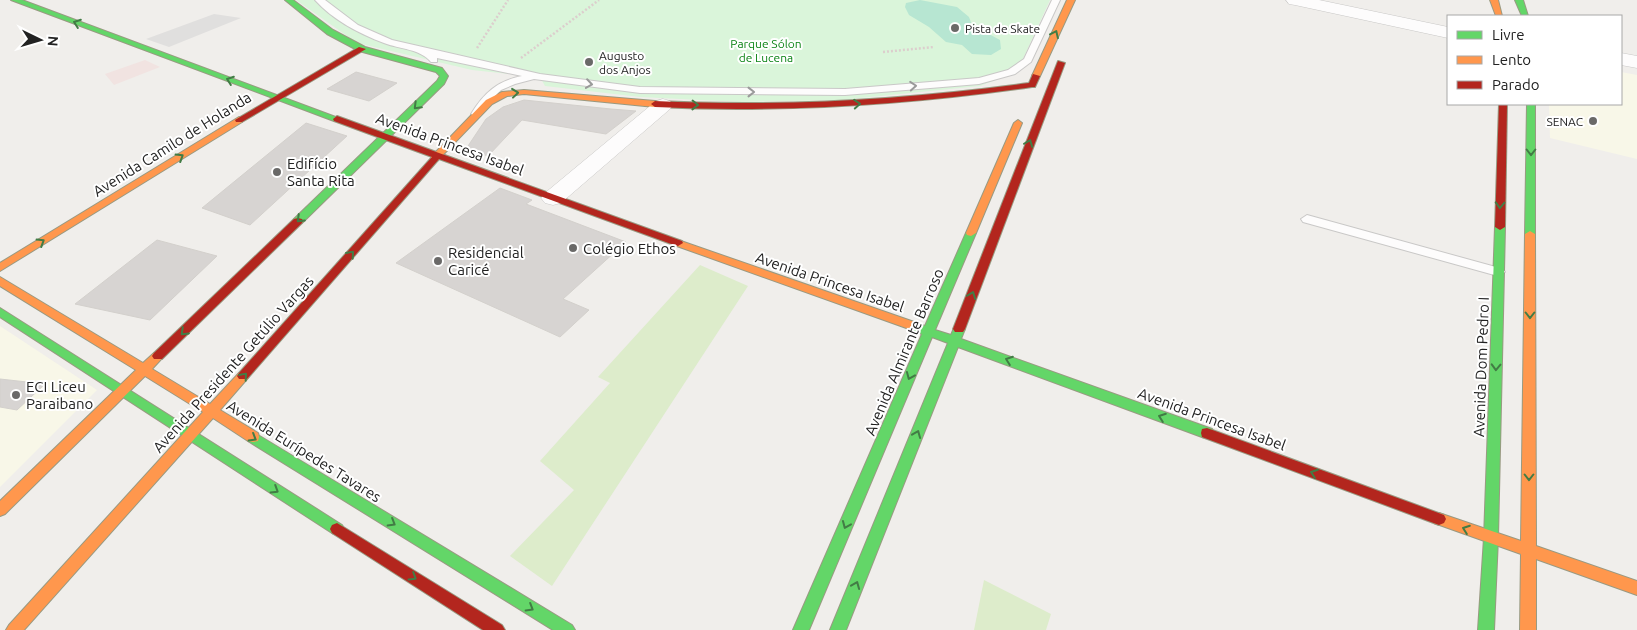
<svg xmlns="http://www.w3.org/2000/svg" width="1637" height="630" viewBox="0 0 1637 630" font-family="Ubuntu,sans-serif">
	<rect width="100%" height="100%" fill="#f0eeeb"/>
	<path fill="#f1e3e1" d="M 145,60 L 160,67 L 114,85 L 105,74 Z"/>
	<g fill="#f8f7e8">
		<path d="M 1621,72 L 1637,75 L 1637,159 L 1550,138 L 1549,104 L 1621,104 Z"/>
		<path d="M 0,326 L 97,390 L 0,487 Z"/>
	</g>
	<g fill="#ddeccb">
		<path d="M 700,265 L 748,286 L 552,586 L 510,556 L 574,490 L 540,461 L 610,383 L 598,377 Z"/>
		<path d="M 984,580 L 1051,614 L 1046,630 L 974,630 Z"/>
	</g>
	<path fill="#daf5da" d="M 296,0 L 1050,0 L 1017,72 L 980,86 L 841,100 L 740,102 L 640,97 L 545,86 L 540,77 L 472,70 L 357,43 Z"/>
	<path fill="#b7e6d2" d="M 920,0 L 957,7 L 969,17 L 972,25 L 1000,40 L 1001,49 L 991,55 L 972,54 L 962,45 L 946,42 L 929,27 L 909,15 L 905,7 L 906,3 Z"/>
	<path fill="#e0dfde" d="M 214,14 L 241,18 L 169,47 L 146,39 Z"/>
	<g fill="#d7d4d2" stroke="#d3d0cc">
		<path d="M 356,72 L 397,83 L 369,101 L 327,89 Z"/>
		<path d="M 524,100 L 611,109 L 636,111 L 606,134 L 522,120 L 488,156 L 466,149 L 486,119 L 503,107 Z"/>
		<path d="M 306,123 L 347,136 L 250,225 L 202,208 Z"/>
		<path d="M 500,188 L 532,200 L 526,204 L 626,242 L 563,299 L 589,310 L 560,337 L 396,263 Z"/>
		<path d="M 157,240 L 217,256 L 150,320 L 75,304 Z"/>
		<path d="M 0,379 L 45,384 L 17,410 L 0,407 Z"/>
	</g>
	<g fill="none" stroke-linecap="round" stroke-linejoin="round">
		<g stroke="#c9c8c7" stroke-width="2">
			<g id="lane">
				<path d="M 315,0 L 325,0 L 358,25 L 392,40 L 540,74 L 640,87 L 845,89 L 979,78 L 1008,70 L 1024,59 L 1052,0 L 1060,0 L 1031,62 L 1015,74 L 979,84 L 845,95 L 640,93 L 534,79 L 515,84 L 501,90 L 490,101 L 480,116 L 476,117 L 471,114 C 484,93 497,81 522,76 L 437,58 L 437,62 L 431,62 C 421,49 399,49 384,43 C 360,34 333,20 315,0 Z"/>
				<path d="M 1307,215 L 1503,269 L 1505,272 L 1498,276 L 1303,222 L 1301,219 Z"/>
			</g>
		</g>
		<g stroke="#c9c8c7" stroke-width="1">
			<g id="street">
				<path d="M 1286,0 L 1319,0 L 1448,27 L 1448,38 L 1295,5 L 1289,4 Z"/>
				<path d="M 1621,53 L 1637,56 L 1637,68 L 1621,65 Z"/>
				<path d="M 663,99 L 670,101 L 673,105 L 670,109 L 561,203 L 553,205 L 545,203 L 541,198 L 545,193 L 656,101 Z"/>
			</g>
		</g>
		<g stroke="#999a82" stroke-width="2">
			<g id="fast">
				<path d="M 11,0 L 22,0 L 341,119 L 340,121 L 334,121 Z"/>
				<path d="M 285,0 L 293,0 L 333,30 L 365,47 L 442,68 L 448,76 L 444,84 L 302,223 L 294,223 L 293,221 L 294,219 L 437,81 L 440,76 L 436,72 L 359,51 L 327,34 Z"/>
				<path d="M 1515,0 L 1523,0 L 1528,16 L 1522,16 Z"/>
				<path d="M 1527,104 L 1535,104 L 1535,234 L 1530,237 L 1525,234 Z"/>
				<path d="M 1500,224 L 1505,227 L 1498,538 L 1494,630 L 1478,630 L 1484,538 L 1495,227 Z"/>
				<path d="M 971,230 L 976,233 L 935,330 L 951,335 L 955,326 L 963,326 L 965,329 L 961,339 L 1212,429 L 1213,433 L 1212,437 L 1207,438 L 1202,437 L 958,347 L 846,630 L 830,630 L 948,343 L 932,337 L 809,630 L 793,630 L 922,334 L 912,330 L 910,327 L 916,323 L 925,326 L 966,233 Z"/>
				<path d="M 0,308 L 342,525 L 344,529 L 342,533 L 337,535 L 332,533 L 0,317 Z"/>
				<path d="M 253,432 L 572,625 L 575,630 L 553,630 L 248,441 L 247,437 L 248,433 Z"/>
			</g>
		</g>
		<g stroke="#999a82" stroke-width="2">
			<g id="slow">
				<path d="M 1067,0 L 1075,0 L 1040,76 L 1033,78 L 1032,76 Z"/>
				<path d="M 1490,0 L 1498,0 L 1502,16 L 1496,16 Z"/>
				<path d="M 524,90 L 655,101 L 659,104 L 655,107 L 524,94 L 507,96 L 492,104 L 437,161 L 431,161 L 431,157 L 486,100 L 502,92 Z"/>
				<path d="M 239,117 L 243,120 L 242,122 L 0,271 L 0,263 Z"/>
				<path d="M 1018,120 L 1022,123 L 976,233 L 971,236 L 967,235 L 966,233 L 1014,123 Z"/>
				<path d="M 1530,231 L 1535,234 L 1536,546 L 1637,581 L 1637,595 L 1536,559 L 1536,630 L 1520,630 L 1521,554 L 1434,523 L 1432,519 L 1434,515 L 1439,513 L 1521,541 L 1525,234 Z"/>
				<path d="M 678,240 L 920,324 L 922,327 L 920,330 L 912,330 L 674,245 L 673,243 Z"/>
				<path d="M 0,277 L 143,363 L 154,353 L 162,353 L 164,356 L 152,369 L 210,404 L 239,373 L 247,373 L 249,376 L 247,379 L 220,410 L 258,433 L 259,437 L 258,441 L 253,442 L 248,441 L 213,418 L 24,630 L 6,630 L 9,625 L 203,412 L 145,376 L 5,514 L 0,516 L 0,501 L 136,370 L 0,286 Z"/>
			</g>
		</g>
		<g stroke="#999a82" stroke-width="2">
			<g id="jam">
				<path d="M 359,47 L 366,49 L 242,122 L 236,122 L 235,120 Z"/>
				<path d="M 1058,61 L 1065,63 L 965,329 L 963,332 L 955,332 L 953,329 Z"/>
				<path d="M 1033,74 L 1040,76 L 1035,87 L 1032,87 C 906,105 782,113 655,107 L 651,104 L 655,101 C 781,107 904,100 1029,83 Z"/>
				<path d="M 1499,104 L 1507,104 L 1505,227 L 1500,230 L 1495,227 Z"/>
				<path d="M 337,116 L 682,241 L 683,243 L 678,246 L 674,245 L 439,159 L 247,379 L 239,379 L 237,376 L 239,373 L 432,157 L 334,121 L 333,119 Z"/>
				<path d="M 298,218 L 302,219 L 303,221 L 302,223 L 162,359 L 154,359 L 152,356 L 154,353 L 294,219 Z"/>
				<path d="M 1207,428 L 1444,515 L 1446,519 L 1444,523 L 1439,525 L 1202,437 L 1201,433 L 1202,429 Z"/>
				<path d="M 337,523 L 502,625 L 505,630 L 483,630 L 332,533 L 330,529 L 332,525 Z"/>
			</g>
		</g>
		<g stroke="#dccecd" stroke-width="2.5" stroke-dasharray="2 2" stroke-linecap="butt">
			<path d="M 477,48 L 508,0"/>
			<path d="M 883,52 L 934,47"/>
			<path d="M 521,58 L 599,0"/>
		</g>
		<use href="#lane" fill="#fdfcfc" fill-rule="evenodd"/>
		<use href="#street" fill="#fdfcfc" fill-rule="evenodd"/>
		<use href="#fast" fill="#63d668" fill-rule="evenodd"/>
		<use href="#slow" fill="#ff974d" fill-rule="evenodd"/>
		<use href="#jam" fill="#b3261e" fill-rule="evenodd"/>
	</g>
	<defs><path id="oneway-chevron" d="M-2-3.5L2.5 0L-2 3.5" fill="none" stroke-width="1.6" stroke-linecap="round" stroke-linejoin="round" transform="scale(1.25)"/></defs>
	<g stroke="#427c45">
		<use href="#oneway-chevron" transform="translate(77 23) rotate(-160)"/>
		<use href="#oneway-chevron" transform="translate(1055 34) rotate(-65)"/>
		<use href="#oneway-chevron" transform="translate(230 80) rotate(-160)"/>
		<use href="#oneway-chevron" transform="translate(515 93) rotate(-6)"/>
		<use href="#oneway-chevron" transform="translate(857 104) rotate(-4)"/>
		<use href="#oneway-chevron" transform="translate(695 105) rotate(1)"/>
		<use href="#oneway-chevron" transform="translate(417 106) rotate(135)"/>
		<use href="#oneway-chevron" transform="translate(1029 143) rotate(-69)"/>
		<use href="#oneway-chevron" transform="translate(1531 152) rotate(90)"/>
		<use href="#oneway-chevron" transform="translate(180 157) rotate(-32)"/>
		<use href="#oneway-chevron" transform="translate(1500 205) rotate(92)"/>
		<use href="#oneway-chevron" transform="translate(300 219) rotate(136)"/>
		<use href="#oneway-chevron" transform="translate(41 242) rotate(-32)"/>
		<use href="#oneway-chevron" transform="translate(351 254) rotate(-49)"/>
		<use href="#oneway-chevron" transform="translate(972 295) rotate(-69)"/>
		<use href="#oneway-chevron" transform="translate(1530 315) rotate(90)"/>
		<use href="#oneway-chevron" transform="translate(184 332) rotate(136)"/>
		<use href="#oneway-chevron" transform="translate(1009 360) rotate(-160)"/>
		<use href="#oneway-chevron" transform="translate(1496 367) rotate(92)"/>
		<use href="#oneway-chevron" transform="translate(244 376) rotate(-49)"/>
		<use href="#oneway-chevron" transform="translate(910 376) rotate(113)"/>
		<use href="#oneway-chevron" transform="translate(1162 417) rotate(-160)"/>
		<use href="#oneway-chevron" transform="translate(917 434) rotate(-68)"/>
		<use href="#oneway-chevron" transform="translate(253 438) rotate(31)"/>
		<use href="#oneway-chevron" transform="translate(1314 473) rotate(-160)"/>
		<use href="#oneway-chevron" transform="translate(1529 477) rotate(90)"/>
		<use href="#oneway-chevron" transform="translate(275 490) rotate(32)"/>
		<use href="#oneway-chevron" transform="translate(392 523) rotate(31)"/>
		<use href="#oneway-chevron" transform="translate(846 525) rotate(113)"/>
		<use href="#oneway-chevron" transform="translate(1466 529) rotate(-160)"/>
		<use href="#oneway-chevron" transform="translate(413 577) rotate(32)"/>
		<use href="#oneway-chevron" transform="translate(856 585) rotate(-68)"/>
		<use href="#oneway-chevron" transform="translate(530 608) rotate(31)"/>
	</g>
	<g stroke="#9a9a9a">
		<use href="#oneway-chevron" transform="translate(589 84) rotate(8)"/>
		<use href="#oneway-chevron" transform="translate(913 86) rotate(-4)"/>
		<use href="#oneway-chevron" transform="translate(751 92)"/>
	</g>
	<g fill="#6a6968" stroke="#fff" stroke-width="2">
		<circle cx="955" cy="28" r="5"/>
		<circle cx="589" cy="62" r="5"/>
		<circle cx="1593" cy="121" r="5"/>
		<circle cx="277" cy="172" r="5"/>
		<circle cx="573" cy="248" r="5"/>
		<circle cx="438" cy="261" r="5"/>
		<circle cx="16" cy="395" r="5"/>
	</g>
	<g text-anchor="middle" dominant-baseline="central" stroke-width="4" stroke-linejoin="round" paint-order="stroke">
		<g font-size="12" fill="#222" stroke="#fff" text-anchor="start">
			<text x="965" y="28">Pista de Skate</text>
			<text x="599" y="55">Augusto<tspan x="599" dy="14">dos Anjos</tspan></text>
			<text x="1583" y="121" text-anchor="end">SENAC</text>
		</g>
		<g font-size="12" fill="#0c8416" stroke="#fff">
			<text x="766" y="43">Parque Sólon<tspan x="766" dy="14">de Lucena</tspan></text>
		</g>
		<g font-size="15" fill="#222" stroke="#fff">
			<text transform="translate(172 144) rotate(-32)">Avenida Camilo de Holanda</text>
			<text transform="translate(450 144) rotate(20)">Avenida Princesa Isabel</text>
			<text transform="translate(830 282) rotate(19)">Avenida Princesa Isabel</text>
			<text transform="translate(904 352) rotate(-67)">Avenida Almirante Barroso</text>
			<text transform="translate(233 364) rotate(-48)">Avenida Presidente Getúlio Vargas</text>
			<text transform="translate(1481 367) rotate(-88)">Avenida Dom Pedro I</text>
			<text transform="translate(1212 419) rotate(20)">Avenida Princesa Isabel</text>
			<text transform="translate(304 451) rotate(32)">Avenida Eurípedes Tavares</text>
		</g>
		<g font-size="15" fill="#222" stroke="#fff" text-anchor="start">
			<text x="287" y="163">Edifício<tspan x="287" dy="17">Santa Rita</tspan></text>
			<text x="583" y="248">Colégio Ethos</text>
			<text x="448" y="252">Residencial<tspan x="448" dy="17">Caricé</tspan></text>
			<text x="26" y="386">ECI Liceu<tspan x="26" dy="17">Paraibano</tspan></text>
		</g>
	</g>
	<rect x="1447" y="15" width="175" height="90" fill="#ffffff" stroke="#a7a7a7"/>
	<rect x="1457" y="31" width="25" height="8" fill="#63d668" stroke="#a7a7a7"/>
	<text x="1492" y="40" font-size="15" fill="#222222">Livre</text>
	<rect x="1457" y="56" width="25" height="8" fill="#ff974d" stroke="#a7a7a7"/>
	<text x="1492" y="65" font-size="15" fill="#222222">Lento</text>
	<rect x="1457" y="81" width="25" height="8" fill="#b3261e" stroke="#a7a7a7"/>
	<text x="1492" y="90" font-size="15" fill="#222222">Parado</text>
	<g transform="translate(40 40) rotate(95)" stroke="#ffffff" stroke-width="4" paint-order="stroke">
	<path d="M0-4L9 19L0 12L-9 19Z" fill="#222222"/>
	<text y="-8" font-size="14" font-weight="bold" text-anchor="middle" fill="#222222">N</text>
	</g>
</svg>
